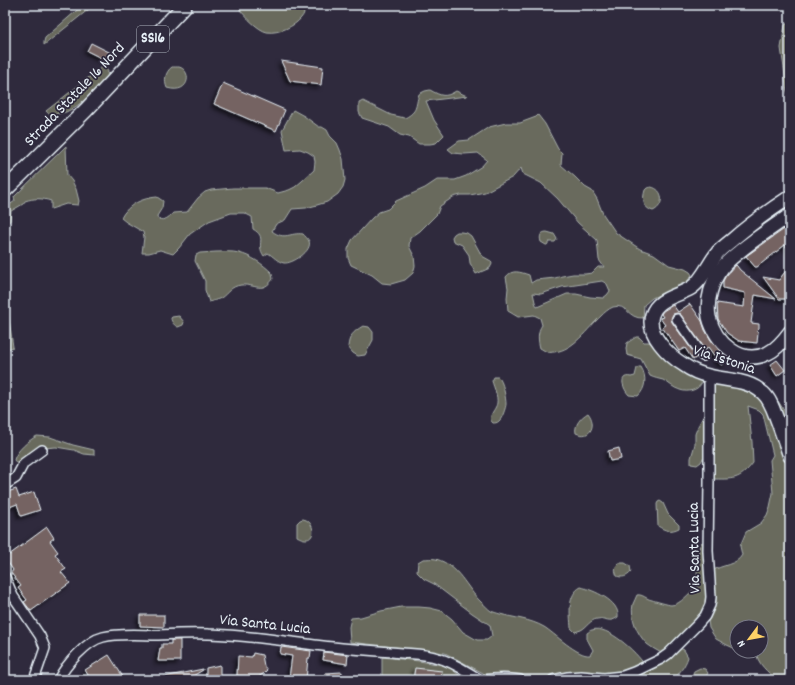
<svg xmlns="http://www.w3.org/2000/svg" width="795" height="685" viewBox="0 0 795 685" font-family="Dekko,sans-serif">
	<defs>
		<filter id="shadow"><feDropShadow dx="-3" dy="3" stdDeviation="2" flood-color="#0009"/></filter>
	</defs>
	<rect width="100%" height="100%" fill="#2f2a3d"/>
	<filter id="ink" filterUnits="userSpaceOnUse"><feTurbulence type="fractalNoise" baseFrequency=".025" numOctaves="2"/><feDisplacementMap in="SourceGraphic" scale="8" xChannelSelector="R" yChannelSelector="G"/><feConvolveMatrix kernelMatrix="1 2 1 2 8 2 1 2 1" color-interpolation-filters="sRGB"/></filter>
	<g filter="url(#ink)">
		<g fill="#696b5d" stroke="#a8aeaa" fill-rule="evenodd">
			<path d="M 83,5 L 94,5 L 44,45 L 44,42 L 45,38 Z"/>
			<path d="M 241,5 L 306,5 L 306,6 C 305,10 304,15 301,18 C 295,26 278,34 267,32 C 258,30 246,17 240,10 Z"/>
			<path d="M 790,22 L 790,103 L 786,87 L 784,68 L 781,48 L 785,25 Z"/>
			<path d="M 102,67 L 107,69 L 108,71 L 107,77 C 96,89 82,105 66,112 C 63,113 60,113 57,114 C 52,115 49,115 46,111 Z"/>
			<path d="M 172,67 C 173,67 178,67 179,67 C 192,70 191,95 167,88 C 164,81 165,72 172,67 Z"/>
			<path d="M 430,90 C 441,96 445,98 456,91 L 467,96 L 426,101 L 434,120 L 444,135 L 436,143 L 430,144 L 419,144 L 409,137 L 400,135 L 389,127 L 362,118 L 359,112 L 359,103 L 363,101 L 391,115 L 405,118 C 418,111 415,107 419,94 L 425,91 Z"/>
			<path d="M 293,110 L 304,116 L 319,127 L 322,127 L 327,130 L 330,136 L 337,143 L 340,150 L 343,159 L 345,180 L 343,187 L 338,194 L 327,202 L 317,205 L 306,208 L 292,209 L 285,220 L 276,224 L 272,231 C 285,241 290,232 303,234 C 305,236 308,239 309,241 C 313,251 292,264 284,263 C 278,262 273,256 268,253 L 264,256 C 255,243 268,238 253,229 L 252,217 L 244,213 L 231,213 L 209,221 L 190,234 L 179,248 L 173,254 L 160,250 L 149,253 L 142,253 L 144,237 L 143,232 L 126,222 L 121,218 C 128,204 143,198 157,197 L 163,201 L 162,208 L 157,216 L 158,219 C 165,221 168,218 173,213 L 187,212 L 198,198 L 205,192 L 211,190 L 233,188 L 265,188 L 278,193 L 289,190 L 295,187 L 302,181 L 314,170 L 315,162 L 314,156 L 308,152 L 300,149 L 286,150 L 282,130 Z"/>
			<path d="M 538,115 L 545,124 L 558,149 L 562,153 L 561,165 L 575,177 L 585,187 L 592,191 L 597,199 L 603,214 L 616,233 L 640,249 L 654,254 L 669,265 L 685,269 L 690,272 L 692,275 L 686,283 L 652,298 L 644,305 L 643,318 C 628,319 627,303 613,307 C 608,309 604,313 601,316 C 587,329 574,350 554,352 C 552,352 550,353 548,352 C 546,352 542,349 540,348 C 538,340 537,332 542,325 L 540,318 L 534,315 L 518,317 L 508,311 L 507,298 L 508,288 L 506,277 C 512,269 520,272 529,275 L 531,283 L 536,280 L 555,278 L 562,276 L 573,274 L 585,274 L 592,273 L 598,267 L 604,267 L 599,260 L 597,240 L 578,223 L 558,199 L 541,183 L 523,174 L 521,168 L 513,177 L 485,192 L 470,195 L 461,195 L 453,197 L 449,200 L 440,206 L 437,214 L 420,231 L 410,238 L 409,246 L 414,256 L 415,266 L 413,273 L 405,280 L 391,284 L 382,283 L 372,275 L 351,265 L 348,258 L 348,249 L 352,240 L 372,218 L 379,212 L 388,209 L 396,201 L 425,188 L 437,180 L 455,180 L 466,176 L 482,166 L 487,160 L 478,153 L 464,154 L 453,153 L 448,149 L 459,141 L 469,140 L 489,127 L 506,123 L 520,123 L 536,117 ZM 602,281 L 607,284 L 610,291 L 607,295 L 603,298 L 590,297 L 576,294 L 567,294 L 537,307 L 535,302 L 533,293 L 541,294 L 562,287 Z"/>
			<path d="M 66,146 L 67,175 L 72,181 L 76,189 L 79,201 L 78,205 L 66,204 L 51,209 L 51,201 C 42,198 34,198 25,201 L 23,204 L 11,211 L 10,221 L 6,223 L 5,223 L 5,208 L 15,201 L 14,197 L 16,195 Z"/>
			<path d="M 651,187 C 664,189 665,206 653,211 C 643,208 642,200 645,190 L 647,188 Z"/>
			<path d="M 457,232 L 461,232 L 467,233 L 471,236 L 482,256 L 491,261 L 492,264 L 490,268 L 476,274 L 470,263 L 469,255 L 462,245 L 453,241 L 452,237 L 454,234 Z"/>
			<path d="M 547,232 L 554,234 L 557,239 L 555,242 L 549,242 L 547,245 L 546,245 L 541,242 C 539,236 541,232 547,232 Z"/>
			<path d="M 216,252 C 223,252 232,251 239,253 C 251,256 263,264 272,273 L 273,279 C 262,294 256,284 241,285 C 231,286 228,293 221,298 C 217,300 212,301 209,302 L 205,290 L 205,281 L 195,261 L 196,255 L 200,253 Z"/>
			<path d="M 5,300 L 8,312 L 13,347 L 5,350 Z"/>
			<path d="M 179,316 L 184,322 L 183,325 L 178,327 C 175,326 171,322 171,318 L 172,317 Z"/>
			<path d="M 363,326 L 369,327 L 373,332 L 373,340 L 365,355 L 358,356 L 353,353 L 348,347 C 349,336 353,332 363,326 Z"/>
			<path d="M 636,337 L 639,337 L 644,342 L 649,342 L 651,343 L 666,358 L 702,382 C 699,390 688,393 680,390 C 673,388 669,383 663,380 C 659,379 654,378 650,376 L 641,359 L 627,355 L 626,349 L 627,343 Z"/>
			<path d="M 639,367 L 641,367 C 647,377 646,388 638,396 L 629,395 C 623,389 618,374 631,377 L 635,376 L 637,368 Z"/>
			<path d="M 494,377 C 495,377 497,377 498,377 C 503,380 506,399 506,404 C 506,407 502,419 499,421 C 497,423 495,423 493,423 C 486,417 496,410 497,403 C 498,396 494,388 492,381 Z"/>
			<path d="M 714,384 L 736,388 L 753,394 L 763,402 L 767,411 L 785,459 L 790,477 L 790,680 L 777,680 C 768,672 757,664 756,651 L 761,651 L 761,627 L 737,627 L 737,649 L 736,649 L 727,645 L 716,639 L 709,628 L 708,620 L 716,602 L 712,571 C 721,565 737,565 742,555 L 740,546 L 746,532 L 761,523 L 767,515 L 770,507 L 773,493 L 770,460 L 773,455 L 763,414 L 759,410 L 748,406 L 752,442 L 753,463 C 739,481 733,479 711,479 L 712,440 L 714,401 Z"/>
			<path d="M 778,401 L 785,412 L 790,414 L 790,446 L 775,403 Z"/>
			<path d="M 588,413 C 597,424 591,440 576,433 C 574,425 581,417 588,413 Z"/>
			<path d="M 705,413 L 705,454 L 701,462 L 697,465 L 691,464 L 691,458 L 695,444 L 695,434 L 698,426 Z"/>
			<path d="M 37,436 L 50,437 L 73,445 L 94,450 L 94,455 L 84,454 L 74,450 L 56,447 L 44,448 L 23,460 L 18,465 L 14,460 C 16,451 29,440 37,436 Z"/>
			<path d="M 660,501 L 663,503 L 668,514 L 679,525 L 679,528 C 671,532 665,531 658,526 L 657,504 L 658,502 Z"/>
			<path d="M 303,519 C 317,521 317,548 297,536 L 297,523 L 300,520 Z"/>
			<path d="M 702,542 L 703,543 L 704,546 L 705,578 L 708,594 L 707,601 L 696,622 L 663,654 C 658,651 652,648 647,644 C 637,634 630,618 633,604 C 634,601 636,598 637,595 C 643,594 646,599 652,600 C 655,601 669,605 671,605 C 681,605 689,592 697,587 C 698,576 695,550 702,542 Z"/>
			<path d="M 423,559 C 427,559 432,558 436,559 C 460,566 465,587 482,603 C 485,605 488,609 491,611 C 493,612 497,613 500,614 C 514,618 530,619 544,627 C 554,633 578,657 590,655 L 593,650 L 587,639 L 587,633 C 589,632 590,630 592,630 C 607,624 637,653 644,664 L 613,675 L 551,677 L 543,679 L 507,674 L 485,674 L 445,653 L 350,642 L 349,627 L 351,618 L 361,617 L 381,611 L 401,607 L 419,607 L 430,608 L 442,611 L 452,619 L 463,632 L 477,640 L 487,640 L 492,636 L 490,625 L 472,613 L 434,584 L 424,579 L 417,572 L 418,562 Z"/>
			<path d="M 619,563 L 625,563 L 630,566 L 631,572 C 627,577 622,578 617,576 C 615,571 614,567 619,563 Z"/>
			<path d="M 581,587 C 593,590 620,601 618,617 C 609,624 606,617 597,619 C 590,620 587,627 581,630 C 579,631 577,631 575,632 L 571,628 C 570,614 567,594 581,587 Z"/>
			<path d="M 680,648 L 684,650 L 688,657 C 685,667 679,672 674,680 L 623,680 C 637,677 657,668 669,659 C 673,656 677,652 680,648 Z"/>
			<path d="M 382,657 L 419,661 L 448,666 L 460,676 L 457,680 L 382,680 Z"/>
			<path d="M 700,668 L 705,669 L 708,673 L 704,680 L 690,680 L 694,671 Z"/>
		</g>
		<g fill="#756462" stroke="#e8f1f8" filter="url(#shadow)">
			<path d="M 91,43 L 113,54 L 109,62 L 87,51 Z"/>
			<path d="M 281,61 L 323,67 L 321,85 L 290,81 Z"/>
			<path d="M 223,83 L 285,110 L 276,131 L 214,104 Z"/>
			<path d="M 790,225 L 790,252 L 785,245 L 757,267 L 755,267 L 746,256 Z"/>
			<path d="M 736,265 L 737,266 L 740,270 L 776,299 L 755,295 L 751,323 L 759,324 L 759,328 L 757,330 L 758,332 L 757,343 L 739,341 L 727,333 L 718,319 L 717,303 L 744,307 L 745,293 L 723,288 L 723,281 L 725,277 Z"/>
			<path d="M 790,265 L 790,299 L 779,299 L 763,277 L 779,280 Z"/>
			<path d="M 690,304 L 702,321 L 705,330 L 711,340 L 728,360 L 721,365 L 708,347 L 705,349 L 680,314 L 677,313 L 673,314 L 671,319 L 672,322 L 697,357 L 693,360 L 685,348 L 679,351 L 662,327 L 665,325 L 660,318 L 663,317 L 661,314 L 663,311 L 673,305 L 678,312 Z"/>
			<path d="M 777,360 L 785,370 L 777,376 L 770,365 Z"/>
			<path d="M 619,448 L 621,459 L 610,461 L 608,451 Z"/>
			<path d="M 16,489 L 19,497 L 34,492 L 40,510 L 21,516 L 17,504 L 7,508 L 5,503 L 5,493 Z"/>
			<path d="M 47,527 L 54,538 L 50,541 L 58,552 L 55,554 L 66,569 L 61,572 L 70,583 L 31,611 L 24,602 L 27,600 L 18,588 L 21,586 L 11,573 L 13,570 L 5,558 Z"/>
			<path d="M 140,615 L 164,615 L 164,627 L 140,626 Z"/>
			<path d="M 171,640 L 180,640 L 180,661 L 158,661 L 160,648 L 162,648 L 162,644 L 171,644 Z"/>
			<path d="M 281,647 L 311,651 L 310,658 L 308,658 L 306,680 L 291,680 L 291,678 L 289,678 L 292,656 L 280,654 Z"/>
			<path d="M 324,652 L 348,655 L 347,664 L 323,660 Z"/>
			<path d="M 253,653 L 262,655 L 264,666 L 267,670 L 263,674 L 258,677 L 237,676 L 238,656 L 252,657 Z"/>
			<path d="M 109,655 L 125,680 L 91,680 L 85,670 Z"/>
			<path d="M 220,665 L 220,679 L 206,679 L 206,668 Z"/>
			<path d="M 415,668 L 442,671 L 441,680 L 413,680 Z"/>
			<path d="M 203,669 L 203,670 L 186,680 L 164,680 L 164,677 Z"/>
			<path d="M 342,672 L 342,680 L 325,680 L 325,673 Z"/>
		</g>
		<g fill="none" stroke-linecap="round" stroke-linejoin="round">
			<g stroke="#e8f1f8" stroke-width="12">
				<g id="street">
					<path d="M 677,319 L 703,356"/>
					<path d="M 5,485 L 16,478 L 24,463 L 42,450"/>
					<path d="M 5,577 L 13,596 L 40,636 L 45,648 L 34,680"/>
					<path d="M 58,680 C 66,665 86,641 103,637 C 119,633 141,635 158,635 C 175,634 192,633 209,634 C 254,635 298,644 342,648 C 362,650 382,651 402,653 C 414,654 427,654 438,658 C 454,662 467,672 481,680"/>
					<path d="M 484,680 C 497,678 508,678 520,680"/>
					<path d="M 553,680 L 568,677 L 581,676 L 604,678 L 623,676 L 634,672 L 661,659 L 668,654 L 698,624 L 705,616 L 710,605 L 711,597 L 708,551 L 709,483 L 709,376"/>
				</g>
			</g>
			<g stroke="#e8f1f8" stroke-width="16">
				<g id="secondary">
					<path d="M 790,197 C 770,210 750,224 732,240 C 727,244 722,248 718,252 C 709,263 702,281 691,288 C 678,296 657,298 652,315 C 646,334 669,356 684,365 C 691,370 700,374 709,376 C 727,381 748,379 763,393 C 771,400 774,412 778,422 C 782,433 786,445 790,456"/>
					<path d="M 790,215 C 773,227 756,238 740,251 C 734,256 727,261 722,268 C 712,281 706,300 709,317 C 715,342 741,367 768,353 C 777,349 784,340 790,332"/>
				</g>
			</g>
			<g stroke="#e8f1f8" stroke-width="17">
				<path id="primary" d="M 5,190 L 86,110 L 185,5"/>
			</g>
			<use href="#street" stroke="#2f2a3d" stroke-width="9"/>
			<use href="#secondary" stroke="#2f2a3d" stroke-width="13"/>
			<use href="#primary" stroke="#2f2a3d" stroke-width="14"/>
		</g>
	</g>
	<g text-anchor="middle" dominant-baseline="central" stroke-width="3.5" stroke-linejoin="round" paint-order="stroke">
		<rect fill="#2f2a3d" stroke="#b0b5c0" stroke-width="1" x="137" y="26" width="32" height="26" rx="3"/>
		<g font-size="15" font-weight="bold" fill="#e8f1f8">
			<text x="153" y="39">SS16</text>
		</g>
		<g font-size="16" fill="#e8f1f8" stroke="#2f2a3d">
			<text transform="translate(75 95) rotate(-46)">Strada Statale 16 Nord</text>
			<text transform="translate(724 360) rotate(18)">Via Istonia</text>
			<text transform="translate(695 548) rotate(-91)">Via Santa Lucia</text>
			<text transform="translate(265 625) rotate(6)">Via Santa Lucia</text>
		</g>
	</g>
	<rect width="795" height="685" fill="none" stroke="#2f2a3d" stroke-width="20"/>
	<rect x="10" y="10" width="775" height="665" fill="none" stroke="#e8f1f8" stroke-width="1.5" filter="url(#ink)"/>
	<g transform="translate(749 639) rotate(238)"><circle r="19" fill="#2f2a3d" stroke="#797a88"/>
	<path d="M0-3L7 15L0 10L-7 15Z" fill="#ffd166"/>
	<text y="-6" font-size="11" font-weight="bold" text-anchor="middle" fill="#e8f1f8">N</text>
	</g>
</svg>
